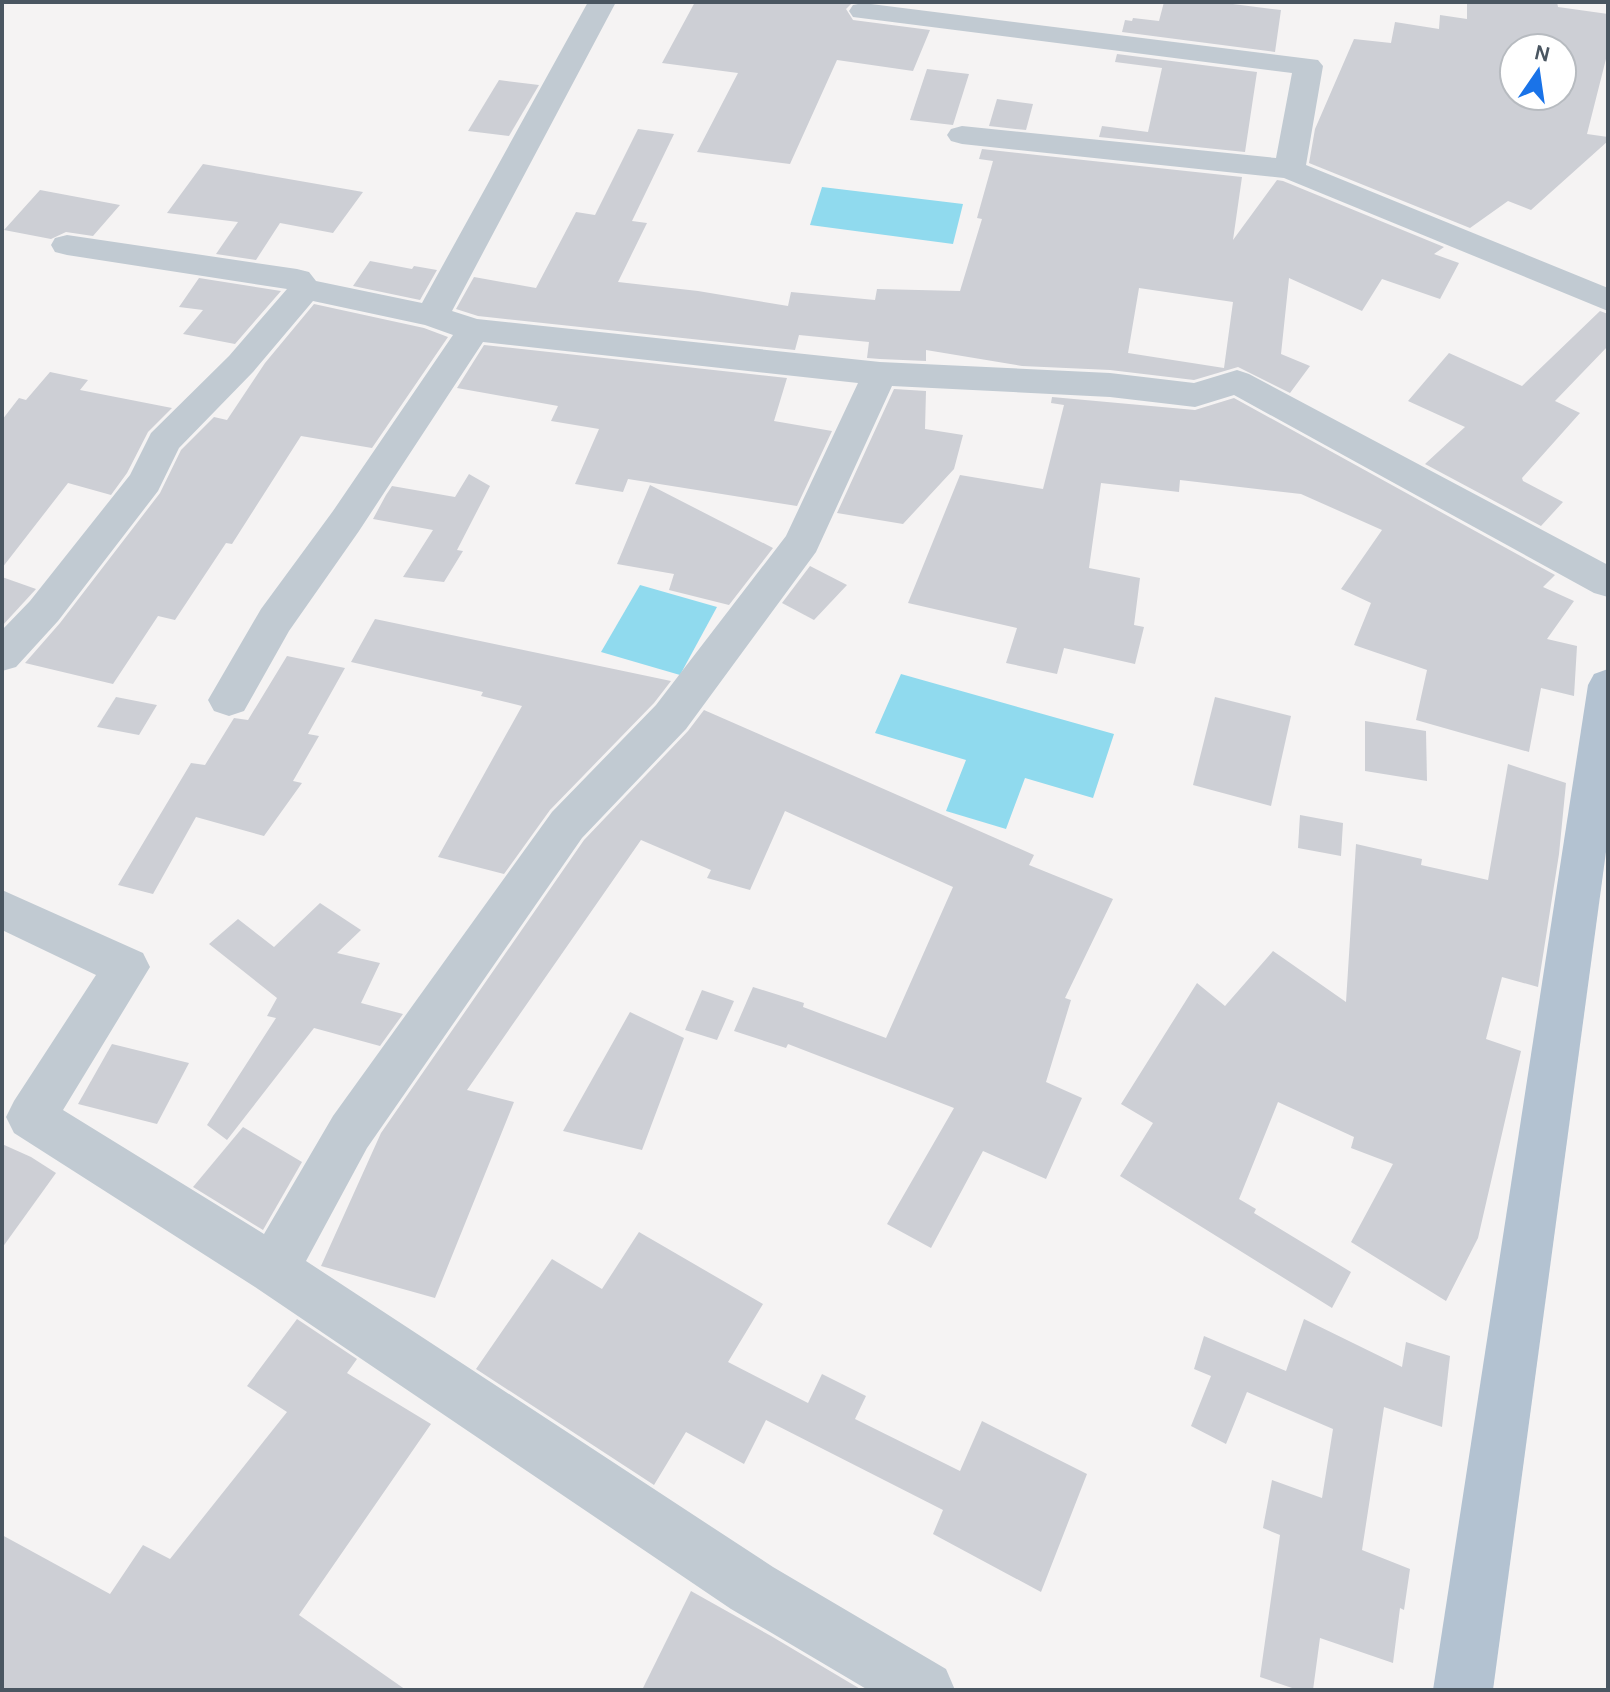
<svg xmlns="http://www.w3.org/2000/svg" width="1610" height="1692" viewBox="0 0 1610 1692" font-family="Karla,sans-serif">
	<rect width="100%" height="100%" fill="#f5f3f3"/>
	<g fill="#90daee">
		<path d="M 822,187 L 963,204 L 953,244 L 810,225 Z"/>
		<path d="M 640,585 L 717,607 L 680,675 L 601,652 Z"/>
		<path d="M 901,674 L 1114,734 L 1093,798 L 1025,778 L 1006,829 L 946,811 L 966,760 L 875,733 Z"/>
	</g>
	<g fill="#cdcfd5" fill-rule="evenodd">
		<path d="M 695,2 L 853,2 L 846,9 L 853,20 L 930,30 L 913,71 L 837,60 L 790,164 L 697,152 L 738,73 L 662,63 Z"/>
		<path d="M 1164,2 L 1217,2 L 1281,10 L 1275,52 L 1122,32 L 1125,20 L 1132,21 L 1133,18 L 1159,21 Z"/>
		<path d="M 1467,2 L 1557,2 L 1558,7 L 1608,14 L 1608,51 L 1587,134 L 1608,137 L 1608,141 L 1531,210 L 1508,201 L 1470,228 L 1309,163 L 1315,129 L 1354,39 L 1391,43 L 1395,22 L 1439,29 L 1440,15 L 1467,19 ZM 1514,48 L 1562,48 L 1562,96 L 1514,96 Z"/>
		<path d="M 1117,54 L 1257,72 L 1245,152 L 1099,137 L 1102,126 L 1148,132 L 1162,68 L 1115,62 Z"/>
		<path d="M 927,69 L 969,74 L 953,125 L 910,120 Z"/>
		<path d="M 499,80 L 539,85 L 509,136 L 468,131 Z"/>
		<path d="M 997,99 L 1033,104 L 1026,130 L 989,126 Z"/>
		<path d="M 638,129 L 674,134 L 632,221 L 647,223 L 618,282 L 698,291 L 788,306 L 791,292 L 875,300 L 877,289 L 960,291 L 982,219 L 977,218 L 993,161 L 979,159 L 982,149 L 1242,177 L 1233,240 L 1277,180 L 1283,181 L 1444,247 L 1434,254 L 1459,263 L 1440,299 L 1382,279 L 1362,311 L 1289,278 L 1281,354 L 1310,366 L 1290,393 L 1238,367 L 1194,380 L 1110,370 L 1022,366 L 926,350 L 926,361 L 880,359 L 867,358 L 869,342 L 799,335 L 795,350 L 478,316 L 456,309 L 474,277 L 536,288 L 576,212 L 595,215 ZM 1139,288 L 1233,302 L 1224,368 L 1128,353 Z"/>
		<path d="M 203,164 L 363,192 L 333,233 L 280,223 L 256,260 L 216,254 L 238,222 L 167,213 Z"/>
		<path d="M 40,190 L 120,205 L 93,236 L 66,232 L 51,239 L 4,230 Z"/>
		<path d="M 370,261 L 412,269 L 414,266 L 437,270 L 420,300 L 353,286 Z"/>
		<path d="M 199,278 L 281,291 L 235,344 L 183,334 L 203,310 L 179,307 Z"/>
		<path d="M 314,304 L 424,328 L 448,337 L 372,448 L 301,436 L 232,544 L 226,543 L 175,620 L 158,616 L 113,684 L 25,663 L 60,623 L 160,493 L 181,450 L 214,417 L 227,420 L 265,363 Z"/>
		<path d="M 1600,311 L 1608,314 L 1608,346 L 1555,401 L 1580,413 L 1522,478 L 1523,481 L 1563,502 L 1541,526 L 1425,464 L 1465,427 L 1408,401 L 1449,353 L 1522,386 Z"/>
		<path d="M 484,345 L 787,378 L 774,421 L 832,431 L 797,506 L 628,479 L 623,492 L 575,484 L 599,429 L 551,421 L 558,406 L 457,388 Z"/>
		<path d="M 50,372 L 88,380 L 80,390 L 172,408 L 148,432 L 127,473 L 111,495 L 68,483 L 2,568 L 2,420 L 19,398 L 26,400 Z"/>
		<path d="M 894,389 L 926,391 L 925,429 L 963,435 L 954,469 L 903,524 L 837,513 Z"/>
		<path d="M 1052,397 L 1195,410 L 1234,398 L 1555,575 L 1543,587 L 1574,601 L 1547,639 L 1577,646 L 1574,696 L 1541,688 L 1529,752 L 1416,720 L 1427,670 L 1354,645 L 1371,603 L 1341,589 L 1382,530 L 1301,494 L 1180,480 L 1179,492 L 1101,483 L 1089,568 L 1140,578 L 1134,625 L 1144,627 L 1135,664 L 1064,648 L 1057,674 L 1006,663 L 1017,628 L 908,603 L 960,475 L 1043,489 L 1064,405 L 1051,403 Z"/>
		<path d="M 469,474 L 490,486 L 457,550 L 463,551 L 444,582 L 403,577 L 433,530 L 373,519 L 386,495 L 392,486 L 455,497 Z"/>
		<path d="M 650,485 L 773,548 L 729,605 L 669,590 L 674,574 L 617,564 Z"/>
		<path d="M 810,566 L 847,585 L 814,620 L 782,603 Z"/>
		<path d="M 2,577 L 36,589 L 2,626 Z"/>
		<path d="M 375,619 L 671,681 L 654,703 L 550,810 L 504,874 L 438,857 L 522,706 L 481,696 L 483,692 L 351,662 Z"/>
		<path d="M 287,656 L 345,668 L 308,734 L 319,736 L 293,781 L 302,783 L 264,836 L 196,817 L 153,894 L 118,885 L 191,763 L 205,765 L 234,718 L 248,720 Z"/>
		<path d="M 116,697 L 157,705 L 139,735 L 97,727 Z"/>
		<path d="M 1215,697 L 1291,716 L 1271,806 L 1193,785 Z"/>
		<path d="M 704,710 L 1034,855 L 1029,865 L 1113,899 L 1065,998 L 1071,1000 L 1046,1082 L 1082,1098 L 1046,1179 L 983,1151 L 931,1248 L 887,1224 L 954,1108 L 788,1044 L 786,1048 L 734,1031 L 753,987 L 804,1003 L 803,1007 L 886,1038 L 953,887 L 785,811 L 750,890 L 707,878 L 711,870 L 641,840 L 467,1090 L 514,1102 L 435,1298 L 321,1266 L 381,1133 L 584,840 L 688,731 Z"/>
		<path d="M 1365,721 L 1426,731 L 1427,781 L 1365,771 Z"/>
		<path d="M 1508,764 L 1566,783 L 1559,854 L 1538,987 L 1502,977 L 1486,1039 L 1521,1051 L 1478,1238 L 1446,1301 L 1351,1242 L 1393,1164 L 1351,1148 L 1354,1137 L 1278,1102 L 1239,1199 L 1256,1209 L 1254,1213 L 1351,1272 L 1332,1308 L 1120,1176 L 1153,1123 L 1121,1104 L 1197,983 L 1225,1006 L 1273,951 L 1346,1002 L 1356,844 L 1422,859 L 1421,865 L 1488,880 Z"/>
		<path d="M 1300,815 L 1343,823 L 1341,856 L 1298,848 Z"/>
		<path d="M 320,903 L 361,930 L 337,953 L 380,963 L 361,1003 L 403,1014 L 380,1046 L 314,1028 L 227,1140 L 207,1125 L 276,1018 L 267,1016 L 277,998 L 209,944 L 238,919 L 274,947 Z"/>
		<path d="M 702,990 L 734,1001 L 717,1040 L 685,1030 Z"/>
		<path d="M 630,1012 L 684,1038 L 642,1150 L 563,1131 Z"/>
		<path d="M 112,1044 L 189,1063 L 157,1124 L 78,1104 Z"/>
		<path d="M 243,1127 L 302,1162 L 263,1230 L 193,1187 Z"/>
		<path d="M 2,1144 L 31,1157 L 56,1173 L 2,1248 Z"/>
		<path d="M 639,1232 L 763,1304 L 728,1362 L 808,1403 L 822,1374 L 866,1396 L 855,1419 L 960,1471 L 982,1421 L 1087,1474 L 1041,1592 L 933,1534 L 943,1510 L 766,1420 L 744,1464 L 686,1432 L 654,1485 L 476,1369 L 552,1259 L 602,1289 Z"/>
		<path d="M 297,1319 L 357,1359 L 347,1373 L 431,1424 L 299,1615 L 406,1690 L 2,1690 L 2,1535 L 110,1594 L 143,1545 L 170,1559 L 287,1412 L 247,1386 Z"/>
		<path d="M 1304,1319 L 1402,1367 L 1406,1342 L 1450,1356 L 1442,1427 L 1384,1407 L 1362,1550 L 1410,1569 L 1404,1610 L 1400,1608 L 1393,1663 L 1320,1638 L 1313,1690 L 1298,1690 L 1260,1677 L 1280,1535 L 1263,1528 L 1272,1480 L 1322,1498 L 1333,1429 L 1247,1392 L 1226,1444 L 1191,1426 L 1211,1376 L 1194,1369 L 1204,1336 L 1286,1371 Z"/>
		<path d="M 691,1591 L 771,1636 L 862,1690 L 642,1690 Z"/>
	</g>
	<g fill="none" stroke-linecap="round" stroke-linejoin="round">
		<g fill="#c1cad2" fill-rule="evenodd">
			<path d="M 588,2 L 616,2 L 452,311 L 477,319 L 880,362 L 1110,373 L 1194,383 L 1237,370 L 1249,374 L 1608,565 L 1608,597 L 1594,593 L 1234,395 L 1195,407 L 1110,397 L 892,386 L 816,552 L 686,729 L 582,838 L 367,1148 L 306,1261 L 773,1567 L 946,1669 L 955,1690 L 868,1690 L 731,1609 L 255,1287 L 14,1133 L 6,1117 L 14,1101 L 96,975 L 2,930 L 2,890 L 143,953 L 150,967 L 63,1110 L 264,1234 L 333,1116 L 552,812 L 656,705 L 786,536 L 858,383 L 483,342 L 359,531 L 289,631 L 244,711 L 229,716 L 214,711 L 208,700 L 261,609 L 333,511 L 453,335 L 425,325 L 313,301 L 253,372 L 179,448 L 158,491 L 58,621 L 16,667 L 2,671 L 2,630 L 30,601 L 130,475 L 151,433 L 229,356 L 287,289 L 67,255 L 55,252 L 51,245 L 55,238 L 67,235 L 297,269 L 309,272 L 316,281 L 422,303 Z"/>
			<path d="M 863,3 L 1318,60 L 1323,66 L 1306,165 L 1608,288 L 1608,311 L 1284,178 L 962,144 L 951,141 L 947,135 L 951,129 L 962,126 L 1276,158 L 1292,73 L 853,17 L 849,11 L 853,5 Z"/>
		</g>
		<path fill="#b3c2d1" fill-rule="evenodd" d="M 1608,669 L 1608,837 L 1493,1690 L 1433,1690 L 1588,685 L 1594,674 Z"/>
	</g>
	<rect width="1610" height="1692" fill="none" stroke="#4a5661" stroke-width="8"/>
	<g transform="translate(1538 72) rotate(13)"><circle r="38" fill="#ffffff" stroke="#b7bbc0" stroke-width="2"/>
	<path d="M0-6L14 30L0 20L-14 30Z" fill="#1a73e8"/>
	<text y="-12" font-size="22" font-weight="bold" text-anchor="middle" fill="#4a5661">N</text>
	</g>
</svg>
